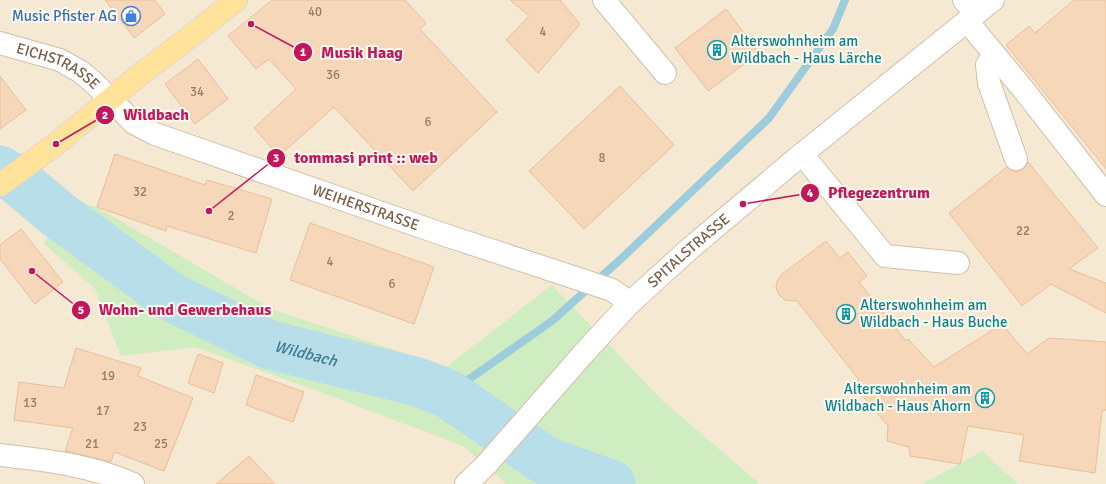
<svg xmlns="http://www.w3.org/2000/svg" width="1106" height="484" viewBox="0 0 1106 484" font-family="Signika,sans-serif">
	<rect width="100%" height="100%" fill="#fef7e5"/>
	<rect fill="#f6e9d3" x="0" y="0" width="1106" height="484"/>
	<g fill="#d0edc2">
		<path d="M 80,203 L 97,207 L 271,309 L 446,367 L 552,285 L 662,400 L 760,484 L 506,484 L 463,446 L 315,390 L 195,347 L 121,356 L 95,289 L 43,243 Z"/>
		<path d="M 982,451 L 1018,484 L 923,484 Z"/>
	</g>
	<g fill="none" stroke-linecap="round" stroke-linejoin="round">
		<path stroke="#9dcddc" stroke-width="8" d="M 448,394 L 552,321 L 622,258 L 769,118 L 833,29 L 845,0"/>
		<path stroke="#b8deea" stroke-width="49" id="s1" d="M 0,170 L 17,180 L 56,213 L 171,297 L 270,345 L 418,382 L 448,394 L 546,461 L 611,484"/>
	</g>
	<g fill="#f6d7ba" stroke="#eabf99">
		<path d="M 105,0 L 155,0 L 165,14 L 134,38 Z"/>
		<path d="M 272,0 L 405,0 L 426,23 L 420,29 L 497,112 L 413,191 L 334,107 L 279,156 L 254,128 L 296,89 L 269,59 L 256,69 L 228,36 Z"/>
		<path d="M 510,0 L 560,0 L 580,24 L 538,73 L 506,40 L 529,16 Z"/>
		<path d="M 1074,0 L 1106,0 L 1106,169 L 1006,45 L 1029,26 L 1035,33 Z"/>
		<path d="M 726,9 L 759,53 L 708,91 L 675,48 Z"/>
		<path d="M 198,59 L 228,99 L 195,124 L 165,84 Z"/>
		<path d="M 0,76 L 26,110 L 0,129 Z"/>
		<path d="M 620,86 L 674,145 L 584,229 L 529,171 Z"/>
		<path d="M 115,154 L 205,185 L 207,180 L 272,199 L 256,253 L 167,226 L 166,231 L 97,207 Z"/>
		<path d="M 1028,162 L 1098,248 L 1069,269 L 1106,283 L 1106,313 L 1051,284 L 1022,306 L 949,213 L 1007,167 L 1013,171 L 1020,171 L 1025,167 Z"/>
		<path d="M 310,223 L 434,267 L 414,324 L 290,280 Z"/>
		<path d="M 21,229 L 63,282 L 35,304 L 0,259 L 0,245 Z"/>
		<path d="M 826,241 L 840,258 L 848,252 L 867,276 L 859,282 L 906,341 L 908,339 L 934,367 L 1002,324 L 1027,354 L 1049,338 L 1106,342 L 1106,410 L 1102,411 L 1095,473 L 1019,461 L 1024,435 L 968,426 L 960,464 L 910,456 L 909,447 L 887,441 L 888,426 L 853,385 L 859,380 L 797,301 L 785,300 L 779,295 L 776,288 L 777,281 L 781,275 Z"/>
		<path d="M 76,348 L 141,368 L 138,376 L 193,398 L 164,471 L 114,452 L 111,462 L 65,451 L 73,428 L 14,420 L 19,382 L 64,388 Z"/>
		<path d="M 198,354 L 223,363 L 214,393 L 188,383 Z"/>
		<path d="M 256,375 L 304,392 L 293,422 L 246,405 Z"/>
		<path d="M 249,456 L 275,484 L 216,484 Z"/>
	</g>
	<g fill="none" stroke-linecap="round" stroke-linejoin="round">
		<g stroke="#d1bfaa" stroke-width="24">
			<g id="minor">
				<path d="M 604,0 L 665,73"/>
				<path d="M 964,0 L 976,14"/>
				<path d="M 967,21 L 1023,89 L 1106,195"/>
				<path id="s2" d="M 0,43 L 60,60 L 81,72 L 94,83 L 134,123 L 155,134 L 442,234 L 612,290 L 630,303"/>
				<path d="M 994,54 L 987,65 L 989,83 L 1016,159"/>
				<path d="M 802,154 L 885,256 L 958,263"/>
				<path d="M 0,455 C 45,460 91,465 133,484"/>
				<path id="s3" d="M 466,484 L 486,465 L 584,353 L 630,303 L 687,251 L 802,154 L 993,0"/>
			</g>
		</g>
		<g stroke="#dfd8d3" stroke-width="24">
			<path id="major" d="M 0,185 L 56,144 L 142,73 L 195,33 L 236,0"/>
		</g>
		<use href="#minor" stroke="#fff" stroke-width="22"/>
		<use href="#major" stroke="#ffe39b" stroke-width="22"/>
	</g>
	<defs>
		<g id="shop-ring" transform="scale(1)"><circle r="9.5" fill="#fffaed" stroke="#3f7fe0" stroke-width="1.5"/><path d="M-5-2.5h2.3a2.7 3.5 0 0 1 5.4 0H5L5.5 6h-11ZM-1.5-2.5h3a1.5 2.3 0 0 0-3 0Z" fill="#3f7fe0"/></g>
		<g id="building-ring" transform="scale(1)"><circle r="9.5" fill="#fffaed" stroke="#0f9aa8" stroke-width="1.5"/><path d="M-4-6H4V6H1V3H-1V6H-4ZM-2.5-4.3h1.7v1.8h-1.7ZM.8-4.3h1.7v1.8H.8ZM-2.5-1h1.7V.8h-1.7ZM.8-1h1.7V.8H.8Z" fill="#0f9aa8"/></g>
	</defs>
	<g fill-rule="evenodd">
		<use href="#shop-ring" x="131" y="16"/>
		<use href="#building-ring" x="717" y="50"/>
		<use href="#building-ring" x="846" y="314"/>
		<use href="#building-ring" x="985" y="398"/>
	</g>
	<g text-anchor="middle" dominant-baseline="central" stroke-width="4" stroke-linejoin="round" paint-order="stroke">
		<g font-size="13" fill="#997c64">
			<text x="315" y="12">40</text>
			<text x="543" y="32">4</text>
			<text x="333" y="75">36</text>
			<text x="197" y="92">34</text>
			<text x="428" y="122">6</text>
			<text x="602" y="158">8</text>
			<text x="140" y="192">32</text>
			<text x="231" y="216">2</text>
			<text x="1023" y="231">22</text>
			<text x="330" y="262">4</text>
			<text x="392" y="284">6</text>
			<text x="108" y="376">19</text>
			<text x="30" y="403">13</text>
			<text x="103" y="411">17</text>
			<text x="140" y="427">23</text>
			<text x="92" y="444">21</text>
			<text x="161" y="444">25</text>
		</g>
		<g font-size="15" fill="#366cbe" stroke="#fffaed" text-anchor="end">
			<text x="117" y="16">Music Pfister AG</text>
		</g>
		<g font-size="15" fill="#0d838f" stroke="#fffaed" text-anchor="start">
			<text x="731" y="41">Alterswohnheim am<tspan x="731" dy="17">Wildbach - Haus Lärche</tspan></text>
			<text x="860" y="305">Alterswohnheim am<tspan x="860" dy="17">Wildbach - Haus Buche</tspan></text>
			<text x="971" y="389" text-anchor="end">Alterswohnheim am<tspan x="971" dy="17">Wildbach - Haus Ahorn</tspan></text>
		</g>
		<g font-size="15" fill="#7a5e48" stroke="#fffaed">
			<text stroke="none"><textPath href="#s2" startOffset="63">EICHSTRASSE</textPath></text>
			<text stroke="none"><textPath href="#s2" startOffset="407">WEIHERSTRASSE</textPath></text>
			<text stroke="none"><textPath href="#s3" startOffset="323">SPITALSTRASSE</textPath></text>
		</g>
		<g font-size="16" font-style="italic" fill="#3f7a8f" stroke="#fffaed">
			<text stroke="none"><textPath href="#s1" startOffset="360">Wildbach</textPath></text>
		</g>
	</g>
	<path fill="none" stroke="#c2185b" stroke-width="1.5" d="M251 24L303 52M56 144L105 115M209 211L276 158M743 204L810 193M32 271L81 310"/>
	<g fill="#c2185b" stroke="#fffaed" stroke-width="1.5">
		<circle cx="251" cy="24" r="4"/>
		<circle cx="56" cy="144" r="4"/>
		<circle cx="209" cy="211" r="4"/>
		<circle cx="743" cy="204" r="4"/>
		<circle cx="32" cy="271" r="4"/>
		<circle cx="303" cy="52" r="10"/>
		<circle cx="105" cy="115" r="10"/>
		<circle cx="276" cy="158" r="10"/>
		<circle cx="810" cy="193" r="10"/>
		<circle cx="81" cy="310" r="10"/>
	</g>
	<g font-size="12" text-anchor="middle" font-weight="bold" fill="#fff">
		<text x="303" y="56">1</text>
		<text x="105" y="119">2</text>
		<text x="276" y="162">3</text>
		<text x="810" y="197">4</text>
		<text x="81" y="314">5</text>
	</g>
	<g font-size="16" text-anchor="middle" font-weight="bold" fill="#c2185b" stroke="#fffaed" stroke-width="4" stroke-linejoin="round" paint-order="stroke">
		<text x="362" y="58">Musik Haag</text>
		<text x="156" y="120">Wildbach</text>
		<text x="366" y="163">tommasi print :: web</text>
		<text x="879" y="198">Pflegezentrum</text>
		<text x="185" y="315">Wohn- und Gewerbehaus</text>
	</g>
</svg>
